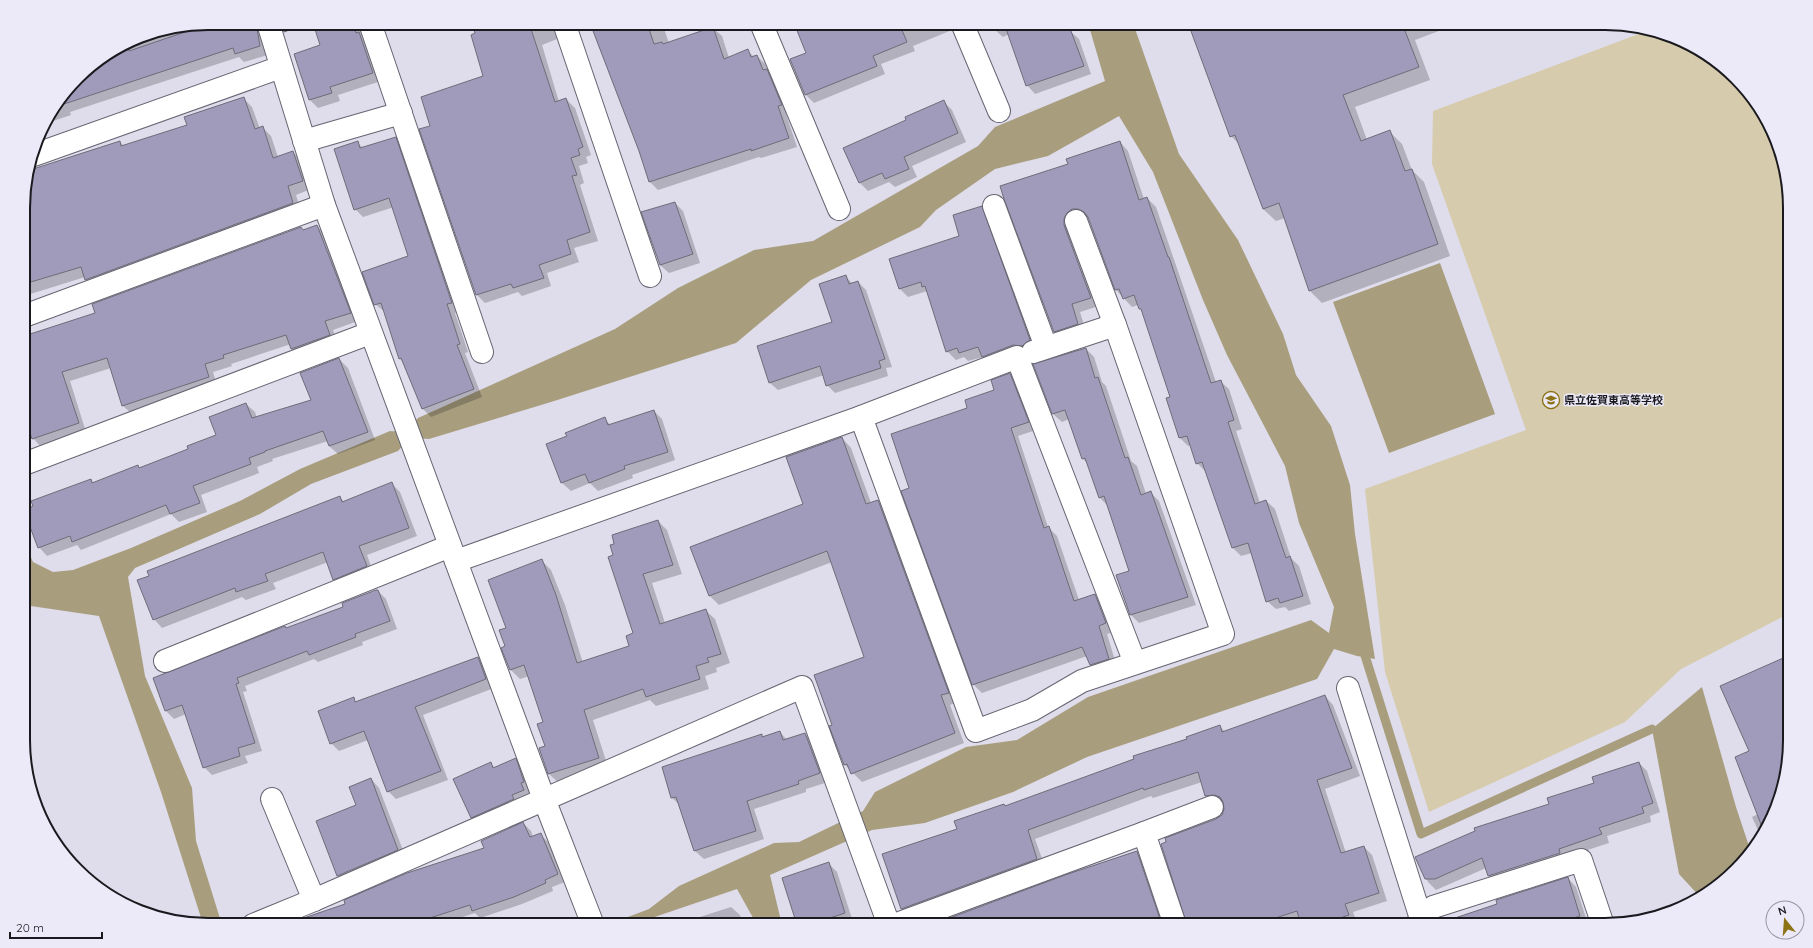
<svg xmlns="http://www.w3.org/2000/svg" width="1813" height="948" viewBox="0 0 1813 948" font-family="Quicksand,'Noto Sans JP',sans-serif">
	<rect width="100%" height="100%" fill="#dfdceb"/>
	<path fill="#d6ccad" d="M 1644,32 L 1687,42 L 1727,69 L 1759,105 L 1788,184 L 1790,613 L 1681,669 L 1625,722 L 1429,812 L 1385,672 L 1365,489 L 1526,430 L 1432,164 L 1433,111 Z"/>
	<g fill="#a89e7e">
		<path d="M 1088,23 L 1133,23 L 1179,154 L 1238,240 L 1283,334 L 1296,375 L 1331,426 L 1350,485 L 1355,534 L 1375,659 L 1357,656 L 1334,649 L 1317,679 L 1087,757 L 1013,792 L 925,823 L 872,830 L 770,875 L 782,925 L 757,925 L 737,889 L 631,925 L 545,925 L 571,923 L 612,923 L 649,909 L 679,886 L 774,843 L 799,842 L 863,811 L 875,792 L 966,747 L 1017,740 L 1088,697 L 1311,620 L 1329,633 L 1334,607 L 1299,523 L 1285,466 L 1227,355 L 1203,300 L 1153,172 L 1119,116 L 1048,156 L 995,169 L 936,210 L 920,227 L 811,280 L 736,343 L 551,402 L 429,439 C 417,438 406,441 398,451 L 311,484 L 260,514 L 135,568 L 128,577 L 145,676 L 192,788 L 196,841 L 222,925 L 203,924 L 161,792 L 99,616 L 24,605 L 24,542 L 33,562 L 53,572 L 73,570 L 131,548 L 240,501 L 300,469 L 390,431 C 401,433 411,426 418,418 L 615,329 L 678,288 L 754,250 L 813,241 L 978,146 L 995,127 L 1105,81 Z"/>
		<path d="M 1440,263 L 1495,414 L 1389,453 L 1333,302 Z"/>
		<path d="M 1702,687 L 1736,807 L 1751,852 L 1744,862 L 1708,894 L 1701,898 L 1679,874 L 1652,729 Z"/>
	</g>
	<g fill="#0003">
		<path d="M 208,23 L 258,23 L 268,55 L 244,62 L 239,57 L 70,112 L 71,115 L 44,124 L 86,69 L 137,37 Z"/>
		<path d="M 314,23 L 361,23 L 381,81 L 338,95 L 340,101 L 318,108 L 310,100 L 321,46 Z"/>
		<path d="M 473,23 L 552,23 L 557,39 L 542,45 L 559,102 L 566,99 L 575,108 L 591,155 L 586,157 L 588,163 L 579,166 L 584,183 L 580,185 L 598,241 L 574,248 L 579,262 L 547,273 L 551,286 L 522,296 L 518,292 L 485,303 L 477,295 L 432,126 L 485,77 Z"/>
		<path d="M 591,23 L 662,23 L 669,43 L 713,28 L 722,36 L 729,58 L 748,51 L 754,57 L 757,56 L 765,64 L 768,72 L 775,78 L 789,113 L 786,114 L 797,147 L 761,158 L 759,157 L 658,190 L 649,181 L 640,151 Z"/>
		<path d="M 795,23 L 949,23 L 952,30 L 913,46 L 915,51 L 881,64 L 885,74 L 814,103 L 806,95 L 807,53 Z"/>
		<path d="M 992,23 L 1061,23 L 1079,39 L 1091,74 L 1035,94 L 1027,85 L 1009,34 L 1003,37 L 994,29 Z"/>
		<path d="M 1190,23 L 1460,23 L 1415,40 L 1430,80 L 1355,107 L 1367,140 L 1389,131 L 1402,144 L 1412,170 L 1424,182 L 1450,256 L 1322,303 L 1310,291 L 1285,218 L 1276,221 L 1263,209 L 1239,144 L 1231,136 Z"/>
		<path d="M 243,98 L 252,107 L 260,129 L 263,128 L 271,136 L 278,157 L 293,152 L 302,161 L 311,189 L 296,195 L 301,211 L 94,288 L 85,277 L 24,296 L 23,195 L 120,142 L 124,146 L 188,125 Z"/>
		<path d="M 943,101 L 952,110 L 966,142 L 912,166 L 917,177 L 895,187 L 889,182 L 868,191 L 860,183 L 907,121 Z"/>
		<path d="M 395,138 L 403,146 L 460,311 L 455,313 L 468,352 L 465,353 L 482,397 L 431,417 L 423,409 L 405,364 L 399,358 L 385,312 L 375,304 L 410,257 L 394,207 L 363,217 L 355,209 L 358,143 L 363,148 Z"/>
		<path d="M 1120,142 L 1128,151 L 1144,199 L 1147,198 L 1156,207 L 1216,382 L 1220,381 L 1229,389 L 1242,429 L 1236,431 L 1260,503 L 1266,501 L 1275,509 L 1291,558 L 1299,566 L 1311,604 L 1289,611 L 1285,607 L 1276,609 L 1267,601 L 1252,553 L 1241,556 L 1233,548 L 1206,472 L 1197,463 L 1191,445 L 1188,446 L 1180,438 L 1171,397 L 1143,312 L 1138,305 L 1132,307 L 1116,290 L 1089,218 L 1087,217 L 1081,217 L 1099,306 L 1080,312 L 1086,332 L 1063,340 L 1055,331 L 1005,198 L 1069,165 Z"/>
		<path d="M 675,203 L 683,211 L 700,263 L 669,273 L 660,265 Z"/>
		<path d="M 982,207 L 990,215 L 1038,349 L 991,365 L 983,357 L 968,361 L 964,357 L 956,360 L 947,351 L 927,291 L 908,297 L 900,289 L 960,236 Z"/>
		<path d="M 317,226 L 325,234 L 358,321 L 333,330 L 338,343 L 301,357 L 292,349 L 291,344 L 231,364 L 232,366 L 213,372 L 217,386 L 132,414 L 123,406 L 111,368 L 70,381 L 86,432 L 41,447 L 33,438 L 24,411 L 24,337 L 96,314 L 301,228 L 304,231 Z"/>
		<path d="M 845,276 L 853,284 L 858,282 L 866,290 L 892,367 L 886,368 L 888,376 L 835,393 L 827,385 L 824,375 L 778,390 L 770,383 L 833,322 Z"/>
		<path d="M 1086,349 L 1094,357 L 1102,382 L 1106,386 L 1131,461 L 1137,466 L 1146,494 L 1151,493 L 1159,501 L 1196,605 L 1139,623 L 1131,615 L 1118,576 L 1130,571 L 1108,506 L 1099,497 L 1088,464 L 1083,459 L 1069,419 L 1062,422 L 1053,414 Z"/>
		<path d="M 339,359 L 348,368 L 375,440 L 338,454 L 329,446 L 328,441 L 272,459 L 273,461 L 257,467 L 259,473 L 201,495 L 207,512 L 179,522 L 171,514 L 81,550 L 77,545 L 47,556 L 39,547 L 25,510 L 91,480 L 94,483 L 138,466 L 140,468 L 190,450 L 217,435 L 246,404 L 255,412 L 257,418 L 312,400 Z"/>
		<path d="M 1010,374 L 1018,383 L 1036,430 L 1018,436 L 1048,527 L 1057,536 L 1079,600 L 1095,595 L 1103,604 L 1114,632 L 1107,634 L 1117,667 L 1099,673 L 1091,665 L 1087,656 L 982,693 L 973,684 L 910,489 L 969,409 L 996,391 Z"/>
		<path d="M 654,411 L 662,419 L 675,460 L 632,475 L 633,478 L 598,491 L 590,483 L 571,491 L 562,483 L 547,444 L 568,436 L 604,419 L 611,425 Z"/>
		<path d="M 842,438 L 851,448 L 871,503 L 878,501 L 887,510 L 957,702 L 950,705 L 964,743 L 862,782 L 845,765 L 831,726 L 833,725 L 865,658 L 832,562 L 719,605 L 710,596 L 692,548 L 805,505 Z"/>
		<path d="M 392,484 L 400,492 L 417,536 L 367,555 L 374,575 L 342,588 L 334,579 L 328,562 L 273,583 L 276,589 L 246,600 L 242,597 L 162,628 L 154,619 L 340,497 L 344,502 Z"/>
		<path d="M 658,521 L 667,530 L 682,574 L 652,583 L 665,623 L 705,610 L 715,619 L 730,663 L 716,668 L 717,672 L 705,676 L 709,689 L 656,706 L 650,700 L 593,720 L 608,767 L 559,783 L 549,774 L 540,749 L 546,746 L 545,723 L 529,676 L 520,679 L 511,670 L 503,648 L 506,647 L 508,628 L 542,561 L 551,570 L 565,605 L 583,663 L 630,647 L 634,634 L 609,558 Z"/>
		<path d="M 378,591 L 386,599 L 397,629 L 362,642 L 363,645 L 318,662 L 314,659 L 245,686 L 247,691 L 243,692 L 262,751 L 245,756 L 248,763 L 212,775 L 204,767 L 186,714 L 174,719 L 166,711 L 154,678 L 345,608 Z"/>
		<path d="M 1790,655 L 1790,741 L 1771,822 L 1761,837 L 1752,817 L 1758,814 L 1750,752 L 1721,686 Z"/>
		<path d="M 478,658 L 486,666 L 494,688 L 423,715 L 448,780 L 396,799 L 388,791 L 368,740 L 339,751 L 331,743 L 353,699 L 357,703 Z"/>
		<path d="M 1325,696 L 1333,705 L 1360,776 L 1325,789 L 1346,853 L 1364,847 L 1372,855 L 1387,901 L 1353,912 L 1357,923 L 1352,925 L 1302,925 L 1301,920 L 1287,925 L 1188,925 L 1225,810 L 1223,803 L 1215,804 L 1206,796 L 1202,782 L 1153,798 L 1151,796 L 1035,839 L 1045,867 L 910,917 L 902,909 L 958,830 L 1006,807 L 1220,726 L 1225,732 Z"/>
		<path d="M 780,732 L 787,740 L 805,734 L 814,742 L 828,782 L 806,789 L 806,792 L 754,809 L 764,839 L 704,859 L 695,851 L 680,805 L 672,798 L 761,736 L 763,738 Z"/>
		<path d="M 515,759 L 524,768 L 532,791 L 529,792 L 532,798 L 480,826 L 471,817 L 491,764 L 495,768 Z"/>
		<path d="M 1639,763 L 1647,771 L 1660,812 L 1650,816 L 1651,822 L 1607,836 L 1609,843 L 1566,857 L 1497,884 L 1489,876 L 1486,868 L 1436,890 L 1428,882 L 1417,858 L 1550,804 Z"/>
		<path d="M 371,779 L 379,788 L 406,858 L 347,884 L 338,876 L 317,821 L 357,806 Z"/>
		<path d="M 523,823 L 531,831 L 533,837 L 540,834 L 548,842 L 565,882 L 552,887 L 553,891 L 522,904 L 480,918 L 475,913 L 438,925 L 290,925 L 347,905 L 485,849 Z"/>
		<path d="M 1137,853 L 1145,861 L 1167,925 L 934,925 Z"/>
		<path d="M 829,864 L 837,872 L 854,925 L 798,925 Z"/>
		<path d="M 1568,878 L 1576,887 L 1588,924 L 1451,925 L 1498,905 Z"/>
		<path d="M 731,907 L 740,915 L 743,925 L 655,925 L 673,919 L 678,924 Z"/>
	</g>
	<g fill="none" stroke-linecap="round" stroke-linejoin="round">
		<path stroke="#a89e7e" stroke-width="9" d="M 1362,646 L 1421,834 L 1652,729"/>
	</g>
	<g fill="#a19bbb" stroke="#6e6c79">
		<path d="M 208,23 L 256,23 L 260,46 L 235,54 L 233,48 L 58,106 L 86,69 L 127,43 L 129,51 L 188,31 L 186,27 Z"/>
		<path d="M 281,23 L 295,23 L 295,28 L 284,32 Z"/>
		<path d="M 313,23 L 353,23 L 356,33 L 359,32 L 373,73 L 330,87 L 332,93 L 309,100 L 294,54 L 320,45 Z"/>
		<path d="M 472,23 L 529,23 L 555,102 L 566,98 L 583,147 L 578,149 L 580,155 L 571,158 L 577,175 L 572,176 L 590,232 L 567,240 L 571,254 L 539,265 L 544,278 L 513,288 L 511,284 L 476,295 L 419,129 L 430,126 L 421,97 L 483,76 L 471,35 L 475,33 Z"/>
		<path d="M 590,23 L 647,23 L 654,44 L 662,42 L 663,44 L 713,27 L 724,59 L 748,49 L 751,57 L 757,55 L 763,70 L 767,69 L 782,105 L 778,106 L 789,138 L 751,151 L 751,149 L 649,182 L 639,151 Z"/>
		<path d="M 794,23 L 899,23 L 907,42 L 873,56 L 877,66 L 805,95 L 790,59 L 806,53 Z"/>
		<path d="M 1004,23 L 1068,23 L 1084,66 L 1026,86 Z"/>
		<path d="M 1188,23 L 1402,23 L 1419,67 L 1343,95 L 1361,141 L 1390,130 L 1405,171 L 1412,169 L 1438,244 L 1309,291 L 1279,203 L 1263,209 L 1235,135 L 1230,137 Z"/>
		<path d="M 244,97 L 255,129 L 263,126 L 273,158 L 293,151 L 303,181 L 288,186 L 293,203 L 85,280 L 81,267 L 24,284 L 23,195 L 30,170 L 120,141 L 121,146 L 187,125 L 184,117 Z"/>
		<path d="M 944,100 L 958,133 L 904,157 L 909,169 L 885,179 L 882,173 L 859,183 L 843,148 L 906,120 L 905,117 Z"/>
		<path d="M 396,137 L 452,303 L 447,304 L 460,344 L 457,345 L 474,389 L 422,409 L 401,358 L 399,359 L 381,303 L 374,305 L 362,272 L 408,256 L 389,198 L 354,210 L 334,149 L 358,141 L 360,148 Z"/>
		<path d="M 1120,141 L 1139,200 L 1147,197 L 1168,257 L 1169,257 L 1211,383 L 1221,380 L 1234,420 L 1228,422 L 1255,504 L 1266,500 L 1286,558 L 1290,556 L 1303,596 L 1280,603 L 1278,598 L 1266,602 L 1248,543 L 1232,548 L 1202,462 L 1196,464 L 1187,436 L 1179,438 L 1166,398 L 1170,397 L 1141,309 L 1139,309 L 1134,295 L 1123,299 L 1119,289 L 1115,290 L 1088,217 L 1084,212 L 1078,209 L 1072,209 L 1067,213 L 1064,219 L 1064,225 L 1091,298 L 1072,304 L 1078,324 L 1054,332 L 1004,199 L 1000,186 L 1068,164 L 1066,159 Z"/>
		<path d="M 675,202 L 693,254 L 660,265 L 641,212 Z"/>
		<path d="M 982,206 L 1030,340 L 1022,346 L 1013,345 L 982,357 L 978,347 L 959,353 L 957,348 L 946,352 L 925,286 L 922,287 L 921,282 L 899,289 L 889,259 L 959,236 L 953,215 Z"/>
		<path d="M 317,225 L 351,313 L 325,321 L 330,335 L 291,349 L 286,335 L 223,355 L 224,358 L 205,364 L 209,377 L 122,406 L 107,358 L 62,372 L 79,423 L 32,439 L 24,414 L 24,336 L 95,313 L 92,304 L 301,227 L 303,230 Z"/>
		<path d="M 846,275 L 849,284 L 858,281 L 885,359 L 879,361 L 881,368 L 826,386 L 820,366 L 769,383 L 757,346 L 832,322 L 819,284 Z"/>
		<path d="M 1086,348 L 1095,378 L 1098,377 L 1125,458 L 1128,457 L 1141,495 L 1151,491 L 1188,597 L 1130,615 L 1116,575 L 1129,571 L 1104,496 L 1099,498 L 1085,458 L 1082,459 L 1065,410 L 1052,414 L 1033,364 Z"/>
		<path d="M 339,358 L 368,432 L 329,446 L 323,431 L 265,451 L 265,452 L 249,458 L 251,464 L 193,486 L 200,503 L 170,514 L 166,505 L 72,542 L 70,536 L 38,548 L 24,511 L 33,506 L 31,501 L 91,479 L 92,483 L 138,465 L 139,468 L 188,449 L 187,446 L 216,435 L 209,417 L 246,403 L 252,418 L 311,400 L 300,373 Z"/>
		<path d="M 1010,373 L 1029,422 L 1011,428 L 1044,528 L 1049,526 L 1074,601 L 1095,594 L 1106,623 L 1099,626 L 1109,659 L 1090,665 L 1082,647 L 972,685 L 901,491 L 909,488 L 891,434 L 967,408 L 965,400 L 994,390 L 991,380 Z"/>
		<path d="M 654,410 L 668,452 L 624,466 L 625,469 L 589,483 L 585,474 L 561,483 L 546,444 L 567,436 L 565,433 L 605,417 L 608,425 Z"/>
		<path d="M 842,437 L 866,504 L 878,500 L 949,693 L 941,695 L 955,733 L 851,774 L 847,764 L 844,765 L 829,726 L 832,725 L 814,675 L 864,657 L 827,551 L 709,596 L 690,547 L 803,504 L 786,457 Z"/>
		<path d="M 392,482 L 409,528 L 359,546 L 367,566 L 333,580 L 323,552 L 265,574 L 268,581 L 236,592 L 235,588 L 153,620 L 137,580 L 149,576 L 147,571 L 340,496 L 342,502 Z"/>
		<path d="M 658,520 L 673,565 L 643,574 L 660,624 L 706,609 L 721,654 L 707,658 L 709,662 L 696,666 L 700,679 L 646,697 L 643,689 L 584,710 L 599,758 L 548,774 L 539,748 L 545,746 L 537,724 L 543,722 L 524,665 L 510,670 L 501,648 L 505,646 L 499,630 L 506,628 L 488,580 L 542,559 L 556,595 L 577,663 L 629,646 L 626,636 L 633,633 L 608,557 L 613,555 L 610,545 L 614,544 L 612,535 Z"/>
		<path d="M 376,590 L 378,590 L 390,621 L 355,634 L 356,637 L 309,655 L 307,651 L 237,678 L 239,683 L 236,684 L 255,743 L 238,748 L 240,756 L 203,768 L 182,705 L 165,711 L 153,678 L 285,626 L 286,628 L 343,607 L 342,603 Z"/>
		<path d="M 1790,655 L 1790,741 L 1771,822 L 1764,832 L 1735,757 L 1749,751 L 1720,686 Z"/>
		<path d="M 478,657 L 486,679 L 415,707 L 441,771 L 387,792 L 364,731 L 330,744 L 318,711 L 354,697 L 355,702 Z"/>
		<path d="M 1325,695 L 1352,768 L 1317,780 L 1341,853 L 1364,846 L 1379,893 L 1345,904 L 1349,915 L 1319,925 L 1301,925 L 1297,911 L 1254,925 L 1187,925 L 1161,844 L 1166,842 L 1165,838 L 1216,819 L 1222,815 L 1224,809 L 1223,802 L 1220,797 L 1214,795 L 1205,796 L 1198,772 L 1144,790 L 1143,788 L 1028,830 L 1037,859 L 901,909 L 882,854 L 957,829 L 954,821 L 1004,804 L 1005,806 L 1134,759 L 1133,756 L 1187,739 L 1186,737 L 1220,725 L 1222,732 Z"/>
		<path d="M 780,731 L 783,740 L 805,733 L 820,773 L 798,781 L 799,784 L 747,801 L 756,831 L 694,851 L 676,797 L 671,798 L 662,767 L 762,734 L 762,737 Z"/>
		<path d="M 516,758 L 524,782 L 521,783 L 524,790 L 512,795 L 514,799 L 471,818 L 453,779 L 491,762 L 493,768 Z"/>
		<path d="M 1639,762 L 1653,803 L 1642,807 L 1644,813 L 1599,828 L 1602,834 L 1559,849 L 1560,853 L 1488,876 L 1482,858 L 1435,879 L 1425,879 L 1415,857 L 1475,831 L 1474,828 L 1549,804 L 1547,798 L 1594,783 L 1592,777 Z"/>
		<path d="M 371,778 L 398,850 L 337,876 L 316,821 L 356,805 L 349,787 Z"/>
		<path d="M 523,822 L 530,837 L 541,833 L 558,874 L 545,880 L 546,883 L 514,897 L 472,911 L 470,905 L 408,925 L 299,925 L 298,920 L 345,904 L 344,900 L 407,873 L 484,848 L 481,841 Z"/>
		<path d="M 1137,851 L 1162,925 L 931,925 L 1065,875 Z"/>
		<path d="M 829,862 L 845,913 L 809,925 L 797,925 L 782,878 Z"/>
		<path d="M 1568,877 L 1580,916 L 1552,925 L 1449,925 L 1449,920 L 1497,904 L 1496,900 Z"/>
	</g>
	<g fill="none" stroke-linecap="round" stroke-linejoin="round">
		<g stroke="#676572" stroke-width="24">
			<g id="minor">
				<path d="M 268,23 L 324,205 L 544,799 L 593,925"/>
				<path d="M 370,23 L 482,352"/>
				<path d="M 564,23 L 650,276"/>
				<path d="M 761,23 L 839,209"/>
				<path d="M 962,23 L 999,111"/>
				<path d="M 304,141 L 401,113"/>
				<path d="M 34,155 L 281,67"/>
				<path d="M 994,206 L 1046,347"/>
				<path d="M 24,316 L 324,205"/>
				<path d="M 1033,352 L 1115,325"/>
				<path d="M 861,417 L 976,731 L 1032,710 L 1082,681 L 1223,634 L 1115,325 L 1076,221"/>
				<path d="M 24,464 L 370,333"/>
				<path d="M 456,561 L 861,417 L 1017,357 L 1135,663"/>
				<path d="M 165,661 L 450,546"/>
				<path d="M 1348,688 L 1423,925"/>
				<path d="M 272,799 L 314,900"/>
				<path d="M 1144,833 L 1212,807"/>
				<path d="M 253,925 L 314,900 L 802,687 L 889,925"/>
				<path d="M 894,925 L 1144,833 L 1175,925"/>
				<path d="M 1416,925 L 1433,907 L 1581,860 L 1603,925"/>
			</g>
		</g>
		<use href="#minor" stroke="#fff" stroke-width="22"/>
	</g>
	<defs>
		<g id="school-ring" transform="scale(0.9)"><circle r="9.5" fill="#eceaf9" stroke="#8c7316" stroke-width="1.5"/><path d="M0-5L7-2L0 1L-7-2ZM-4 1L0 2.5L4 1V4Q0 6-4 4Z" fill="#8c7316"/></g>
	</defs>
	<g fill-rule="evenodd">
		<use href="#school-ring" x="1551" y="400"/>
	</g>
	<g text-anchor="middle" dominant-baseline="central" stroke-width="3" stroke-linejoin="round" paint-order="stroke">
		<g font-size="11" font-weight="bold" fill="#19191e" stroke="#eceaf9" text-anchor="start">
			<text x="1564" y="400">県立佐賀東高等学校</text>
		</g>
	</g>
	<path d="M0 0H1813V948H0ZM208 30H1605A178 178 0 0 1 1783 208V740A178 178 0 0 1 1605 918H208A178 178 0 0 1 30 740V208A178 178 0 0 1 208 30Z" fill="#eceaf9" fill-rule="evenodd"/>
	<path fill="none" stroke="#19191e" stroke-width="2" d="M208 30H1605A178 178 0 0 1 1783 208V740A178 178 0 0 1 1605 918H208A178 178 0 0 1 30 740V208A178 178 0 0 1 208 30Z"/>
	<g transform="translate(1785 920) rotate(343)"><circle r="19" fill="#eceaf9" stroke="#9896a1"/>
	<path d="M0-3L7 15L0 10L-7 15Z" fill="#8c7316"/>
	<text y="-6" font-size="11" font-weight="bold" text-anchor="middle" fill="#19191e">N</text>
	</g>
	<path d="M10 932v6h92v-6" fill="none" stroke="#19191e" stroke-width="2"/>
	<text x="16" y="932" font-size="12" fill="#19191e" stroke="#eceaf9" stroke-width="3" paint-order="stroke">20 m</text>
</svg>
